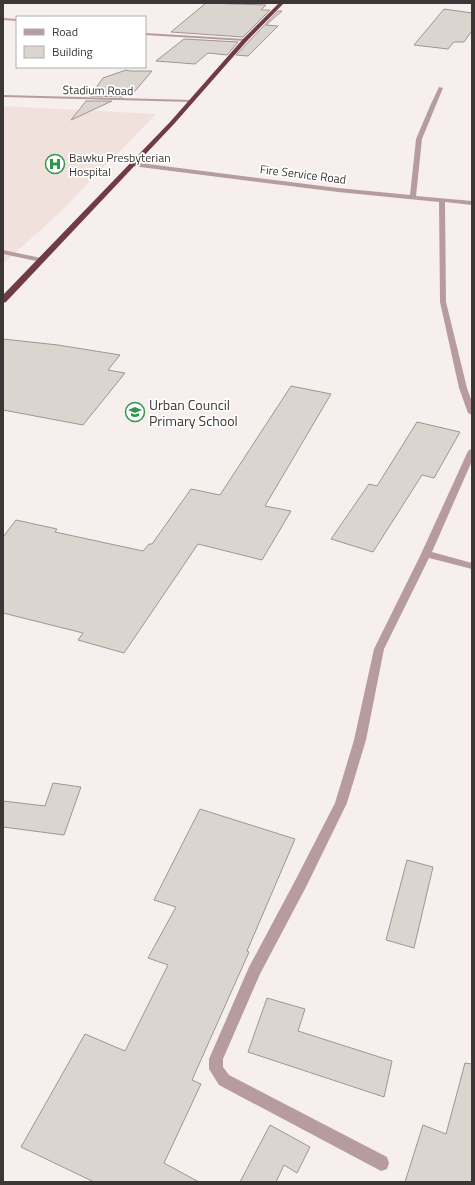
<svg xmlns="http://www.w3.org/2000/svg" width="475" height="1185" viewBox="0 0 475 1185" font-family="'Titillium Web',sans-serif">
	<rect width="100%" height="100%" fill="#f7efed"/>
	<path fill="#f1e1dd" d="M 3,106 L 156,114 L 58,214 L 3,264 Z"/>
	<g fill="#dbd5d0" stroke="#9d9793">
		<path d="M 206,3 L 266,5 L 261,10 L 270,10 L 243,37 L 171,32 Z"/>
		<path d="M 444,9 L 472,13 L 472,31 L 464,42 L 454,42 L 448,49 L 414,45 Z"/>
		<path d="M 278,11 L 282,11 L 266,25 L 278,26 L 248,56 L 236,55 Z"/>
		<path d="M 184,39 L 238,42 L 227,55 L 208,53 L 195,64 L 156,61 Z"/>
		<path d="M 126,70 L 130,71 L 152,71 L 135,91 L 123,97 L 90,96 L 103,78 Z"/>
		<path d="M 86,101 L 112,101 L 71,120 Z"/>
		<path d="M 3,339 L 58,345 L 120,355 L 108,370 L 125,373 L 83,425 L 3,410 Z"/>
		<path d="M 291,386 L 331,394 L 265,506 L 291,511 L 262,560 L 198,544 L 124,653 L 78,640 L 83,633 L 3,613 L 3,537 L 16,520 L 57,529 L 55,532 L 143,551 L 149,544 L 152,544 L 191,489 L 220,495 Z"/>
		<path d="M 417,422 L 460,432 L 434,478 L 422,475 L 373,552 L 331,539 L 369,484 L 377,486 Z"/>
		<path d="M 53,783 L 81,787 L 64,835 L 3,827 L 3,801 L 45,806 Z"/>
		<path d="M 200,809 L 295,839 L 247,951 L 249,952 L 192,1080 L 201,1084 L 164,1163 L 199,1182 L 94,1182 L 21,1147 L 85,1034 L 125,1051 L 168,965 L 148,958 L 176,907 L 154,900 Z"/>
		<path d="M 407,860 L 433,867 L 414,948 L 386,940 Z"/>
		<path d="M 267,998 L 305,1009 L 298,1031 L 392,1061 L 384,1097 L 248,1052 Z"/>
		<path d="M 465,1063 L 472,1064 L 472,1182 L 405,1182 L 423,1125 L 446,1134 Z"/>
		<path d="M 270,1125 L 310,1147 L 297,1173 L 284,1165 L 276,1182 L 240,1182 Z"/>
	</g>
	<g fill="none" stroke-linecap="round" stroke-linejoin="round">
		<path fill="#b79c9f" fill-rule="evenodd" d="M 3,250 L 41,258 L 44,260 L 41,262 L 3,254 Z"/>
		<g fill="#b79c9f" fill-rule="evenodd">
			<path d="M 3,18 L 17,19 L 17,21 L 3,20 Z"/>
			<path d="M 145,33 L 245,39 L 247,40 L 245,41 L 145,35 Z"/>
			<path d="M 439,87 L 443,88 L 422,139 L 416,196 L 472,201 L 472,205 L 445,202 L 446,302 L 467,388 L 472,402 L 472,415 L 468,413 L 459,388 L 440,302 L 439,202 L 338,192 L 132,166 L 129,164 L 132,162 L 338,188 L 410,195 L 416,139 L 430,106 Z"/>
			<path d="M 3,95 L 192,100 L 194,101 L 192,102 L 3,97 Z"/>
			<path d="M 472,448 L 472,461 L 432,552 L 472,563 L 472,569 L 429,558 L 384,649 L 366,740 L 347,803 L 306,887 L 260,974 L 223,1059 L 223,1067 L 229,1075 L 387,1157 L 389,1163 L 387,1169 L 381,1171 L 219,1085 L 209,1069 L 209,1059 L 249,967 L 296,879 L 335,803 L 354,740 L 374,649 L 421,554 L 468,451 Z"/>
		</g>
		<path fill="#703c44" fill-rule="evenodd" d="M 279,3 L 284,3 L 247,41 L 174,124 L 6,302 L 3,303 L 3,295 L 170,122 L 243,39 Z"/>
	</g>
	<defs>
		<g id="hospital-ring" transform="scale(1)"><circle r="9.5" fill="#fff" stroke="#30974d" stroke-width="1.5"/><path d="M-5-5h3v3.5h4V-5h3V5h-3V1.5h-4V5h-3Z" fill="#30974d"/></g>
		<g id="school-ring" transform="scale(1)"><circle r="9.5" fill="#fff" stroke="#30974d" stroke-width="1.5"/><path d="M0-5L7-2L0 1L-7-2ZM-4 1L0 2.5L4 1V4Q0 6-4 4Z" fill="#30974d"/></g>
	</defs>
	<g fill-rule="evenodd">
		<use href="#hospital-ring" x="55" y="164"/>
		<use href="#school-ring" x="135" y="412"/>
	</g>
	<g text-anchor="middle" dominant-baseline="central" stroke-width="3.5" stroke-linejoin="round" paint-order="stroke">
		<g font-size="12" fill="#3b3737" stroke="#fff">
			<text transform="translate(98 90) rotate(1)">Stadium Road</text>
			<text transform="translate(303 174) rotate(7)">Fire Service Road</text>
		</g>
		<g font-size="12" fill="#3b3737" stroke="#fff" text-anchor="start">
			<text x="69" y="157">Bawku Presbyterian<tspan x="69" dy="14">Hospital</tspan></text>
		</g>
		<g font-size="14" fill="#3b3737" stroke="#fff" text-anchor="start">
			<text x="149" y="404">Urban Council<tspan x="149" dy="16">Primary School</tspan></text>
		</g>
	</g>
	<rect width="475" height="1185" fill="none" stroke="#3b3737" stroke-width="8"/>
	<rect x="16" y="16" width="130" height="52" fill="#ffffff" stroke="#b1afaf"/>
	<rect x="24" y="29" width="20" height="6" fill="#b79c9f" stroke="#b1afaf"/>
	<text x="52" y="36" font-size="12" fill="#3b3737">Road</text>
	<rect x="24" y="46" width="20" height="12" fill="#dbd5d0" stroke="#b1afaf"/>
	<text x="52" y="56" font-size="12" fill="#3b3737">Building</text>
</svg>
